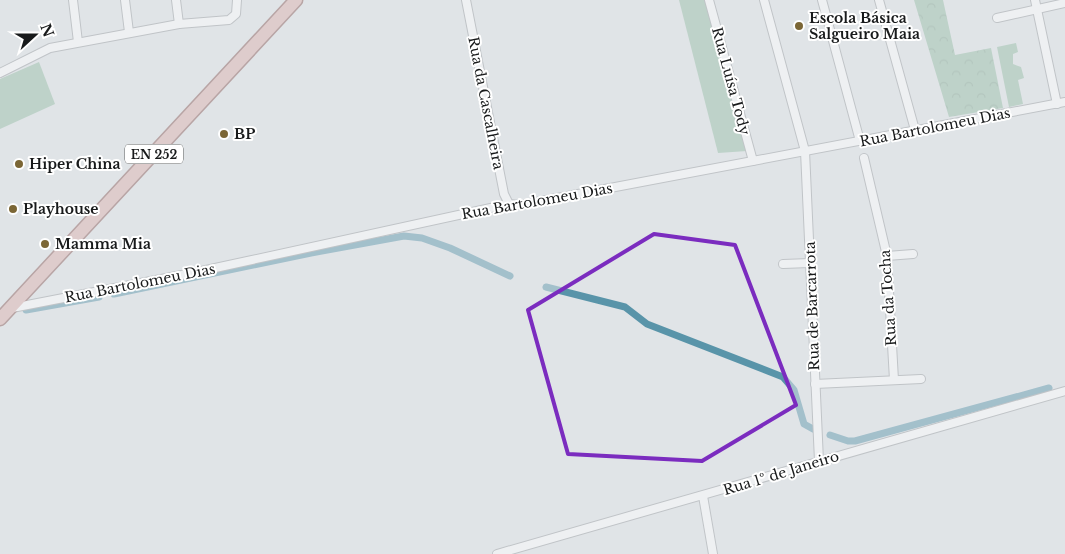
<svg xmlns="http://www.w3.org/2000/svg" width="1065" height="554" viewBox="0 0 1065 554" font-family="'Libre Baskerville',serif">
	<defs>
		<pattern id="park-crowns" width="20" height="18" patternUnits="userSpaceOnUse" patternTransform="scale(1.25)"><rect width="20" height="18" fill="#94bda4"/><path d="M2 6a3 3 0 1 1 6 0M12 15a3 3 0 1 1 6 0" fill="none" stroke="#7fa28d"/></pattern>
	</defs>
	<rect width="100%" height="100%" fill="#e0e4e7"/>
	<g fill="#94bda4">
		<path d="M 679,0 L 705,0 L 747,151 L 718,153 Z"/>
		<path d="M 1016,43 L 1018,52 L 1013,54 L 1013,64 L 1021,67 L 1024,78 L 1018,80 L 1023,104 L 1009,107 L 997,47 Z"/>
		<path d="M 39,62 L 55,104 L 0,129 L 0,79 Z"/>
	</g>
	<path fill="url(#park-crowns)" d="M 914,0 L 943,0 L 955,55 L 991,48 L 1003,108 L 949,117 Z"/>
	<g fill="none" stroke-linecap="round" stroke-linejoin="round">
		<g stroke="#5994a9" stroke-width="7">
			<path d="M 546,287 L 625,307 L 647,324 L 783,377 L 794,390 L 804,424 L 813,429"/>
			<path d="M 114,294 L 311,253 L 404,236 L 422,238 L 450,248 L 510,276"/>
			<path d="M 26,310 L 99,297"/>
			<path d="M 830,435 L 848,441 L 855,441 L 1049,388"/>
		</g>
		<g stroke="#9a9ea1" stroke-width="10">
			<g id="minor">
				<path d="M 73,0 L 78,42"/>
				<path d="M 125,0 L 129,32"/>
				<path d="M 176,0 L 179,24"/>
				<path d="M 466,0 L 504,194 L 509,204"/>
				<path d="M 709,0 L 753,161"/>
				<path d="M 764,0 L 805,151 L 819,461"/>
				<path d="M 822,0 L 860,141"/>
				<path d="M 879,0 L 915,130"/>
				<path d="M 1035,0 L 1057,104"/>
				<path d="M 997,18 L 1065,3"/>
				<path d="M 0,73 L 50,48 L 179,24 L 229,20 L 236,14 L 237,0"/>
				<path d="M 864,158 L 887,256 L 894,380"/>
				<path d="M 887,256 L 913,254"/>
				<path d="M 783,264 L 810,263"/>
				<path d="M 12,308 L 192,273 L 509,204 L 520,205 L 1065,102"/>
				<path d="M 815,384 L 921,379"/>
				<path d="M 703,496 L 713,554"/>
				<path d="M 497,554 L 1065,391"/>
			</g>
		</g>
		<g stroke="#885955" stroke-width="15">
			<path id="primary" d="M 0,319 L 296,0"/>
		</g>
		<use href="#minor" stroke="#fff" stroke-width="8"/>
		<use href="#primary" stroke="#dcb0ac" stroke-width="12"/>
	</g>
	<path d="M0 0H1065V554H0ZM 654,234 L 735,245 L 796,405 L 702,461 L 568,454 L 528,310 Z" fill="#e0e4e7" fill-opacity=".55" fill-rule="evenodd"/>
	<path fill="none" stroke="#7b2cbf" stroke-width="4" stroke-linejoin="round" d="M 654,234 L 735,245 L 796,405 L 702,461 L 568,454 L 528,310 Z"/>
	<g fill="#7b6635" stroke="#fff" stroke-width="2">
		<circle cx="799" cy="26" r="5"/>
		<circle cx="224" cy="134" r="5"/>
		<circle cx="19" cy="164" r="5"/>
		<circle cx="13" cy="209" r="5"/>
		<circle cx="45" cy="244" r="5"/>
	</g>
	<g text-anchor="middle" dominant-baseline="central" stroke-width="4" stroke-linejoin="round" paint-order="stroke">
		<rect fill="#fff" stroke="#5d5f5f" stroke-width="1" x="125" y="144.5" width="58" height="19" rx="4"/>
		<g font-size="12" font-weight="bold" fill="#181a1b">
			<text x="154" y="154">EN 252</text>
		</g>
		<g font-size="14" font-weight="bold" fill="#181a1b" stroke="#fff" text-anchor="start">
			<text x="809" y="18">Escola Básica<tspan x="809" dy="16">Salgueiro Maia</tspan></text>
			<text x="234" y="134">BP</text>
			<text x="29" y="164">Hiper China</text>
			<text x="23" y="209">Playhouse</text>
			<text x="55" y="244">Mamma Mia</text>
		</g>
		<g font-size="14" fill="#181a1b" stroke="#fff">
			<text transform="translate(731 81) rotate(75)">Rua Luísa Tody</text>
			<text transform="translate(486 103) rotate(79)">Rua da Cascalheira</text>
			<text transform="translate(935 127) rotate(-11)">Rua Bartolomeu Dias</text>
			<text transform="translate(537 201) rotate(-10)">Rua Bartolomeu Dias</text>
			<text transform="translate(140 283) rotate(-11)">Rua Bartolomeu Dias</text>
			<text transform="translate(888 298) rotate(-94)">Rua da Tocha</text>
			<text transform="translate(812 306) rotate(-92)">Rua de Barcarrota</text>
			<text transform="translate(781 473) rotate(-17)">Rua 1º de Janeiro</text>
		</g>
	</g>
	<g transform="translate(35 35) rotate(69)" stroke="#ffffff" stroke-width="4" paint-order="stroke">
	<path d="M0-4L9 19L0 12L-9 19Z" fill="#181a1b"/>
	<text y="-8" font-size="14" font-weight="bold" text-anchor="middle" fill="#181a1b">N</text>
	</g>
</svg>
